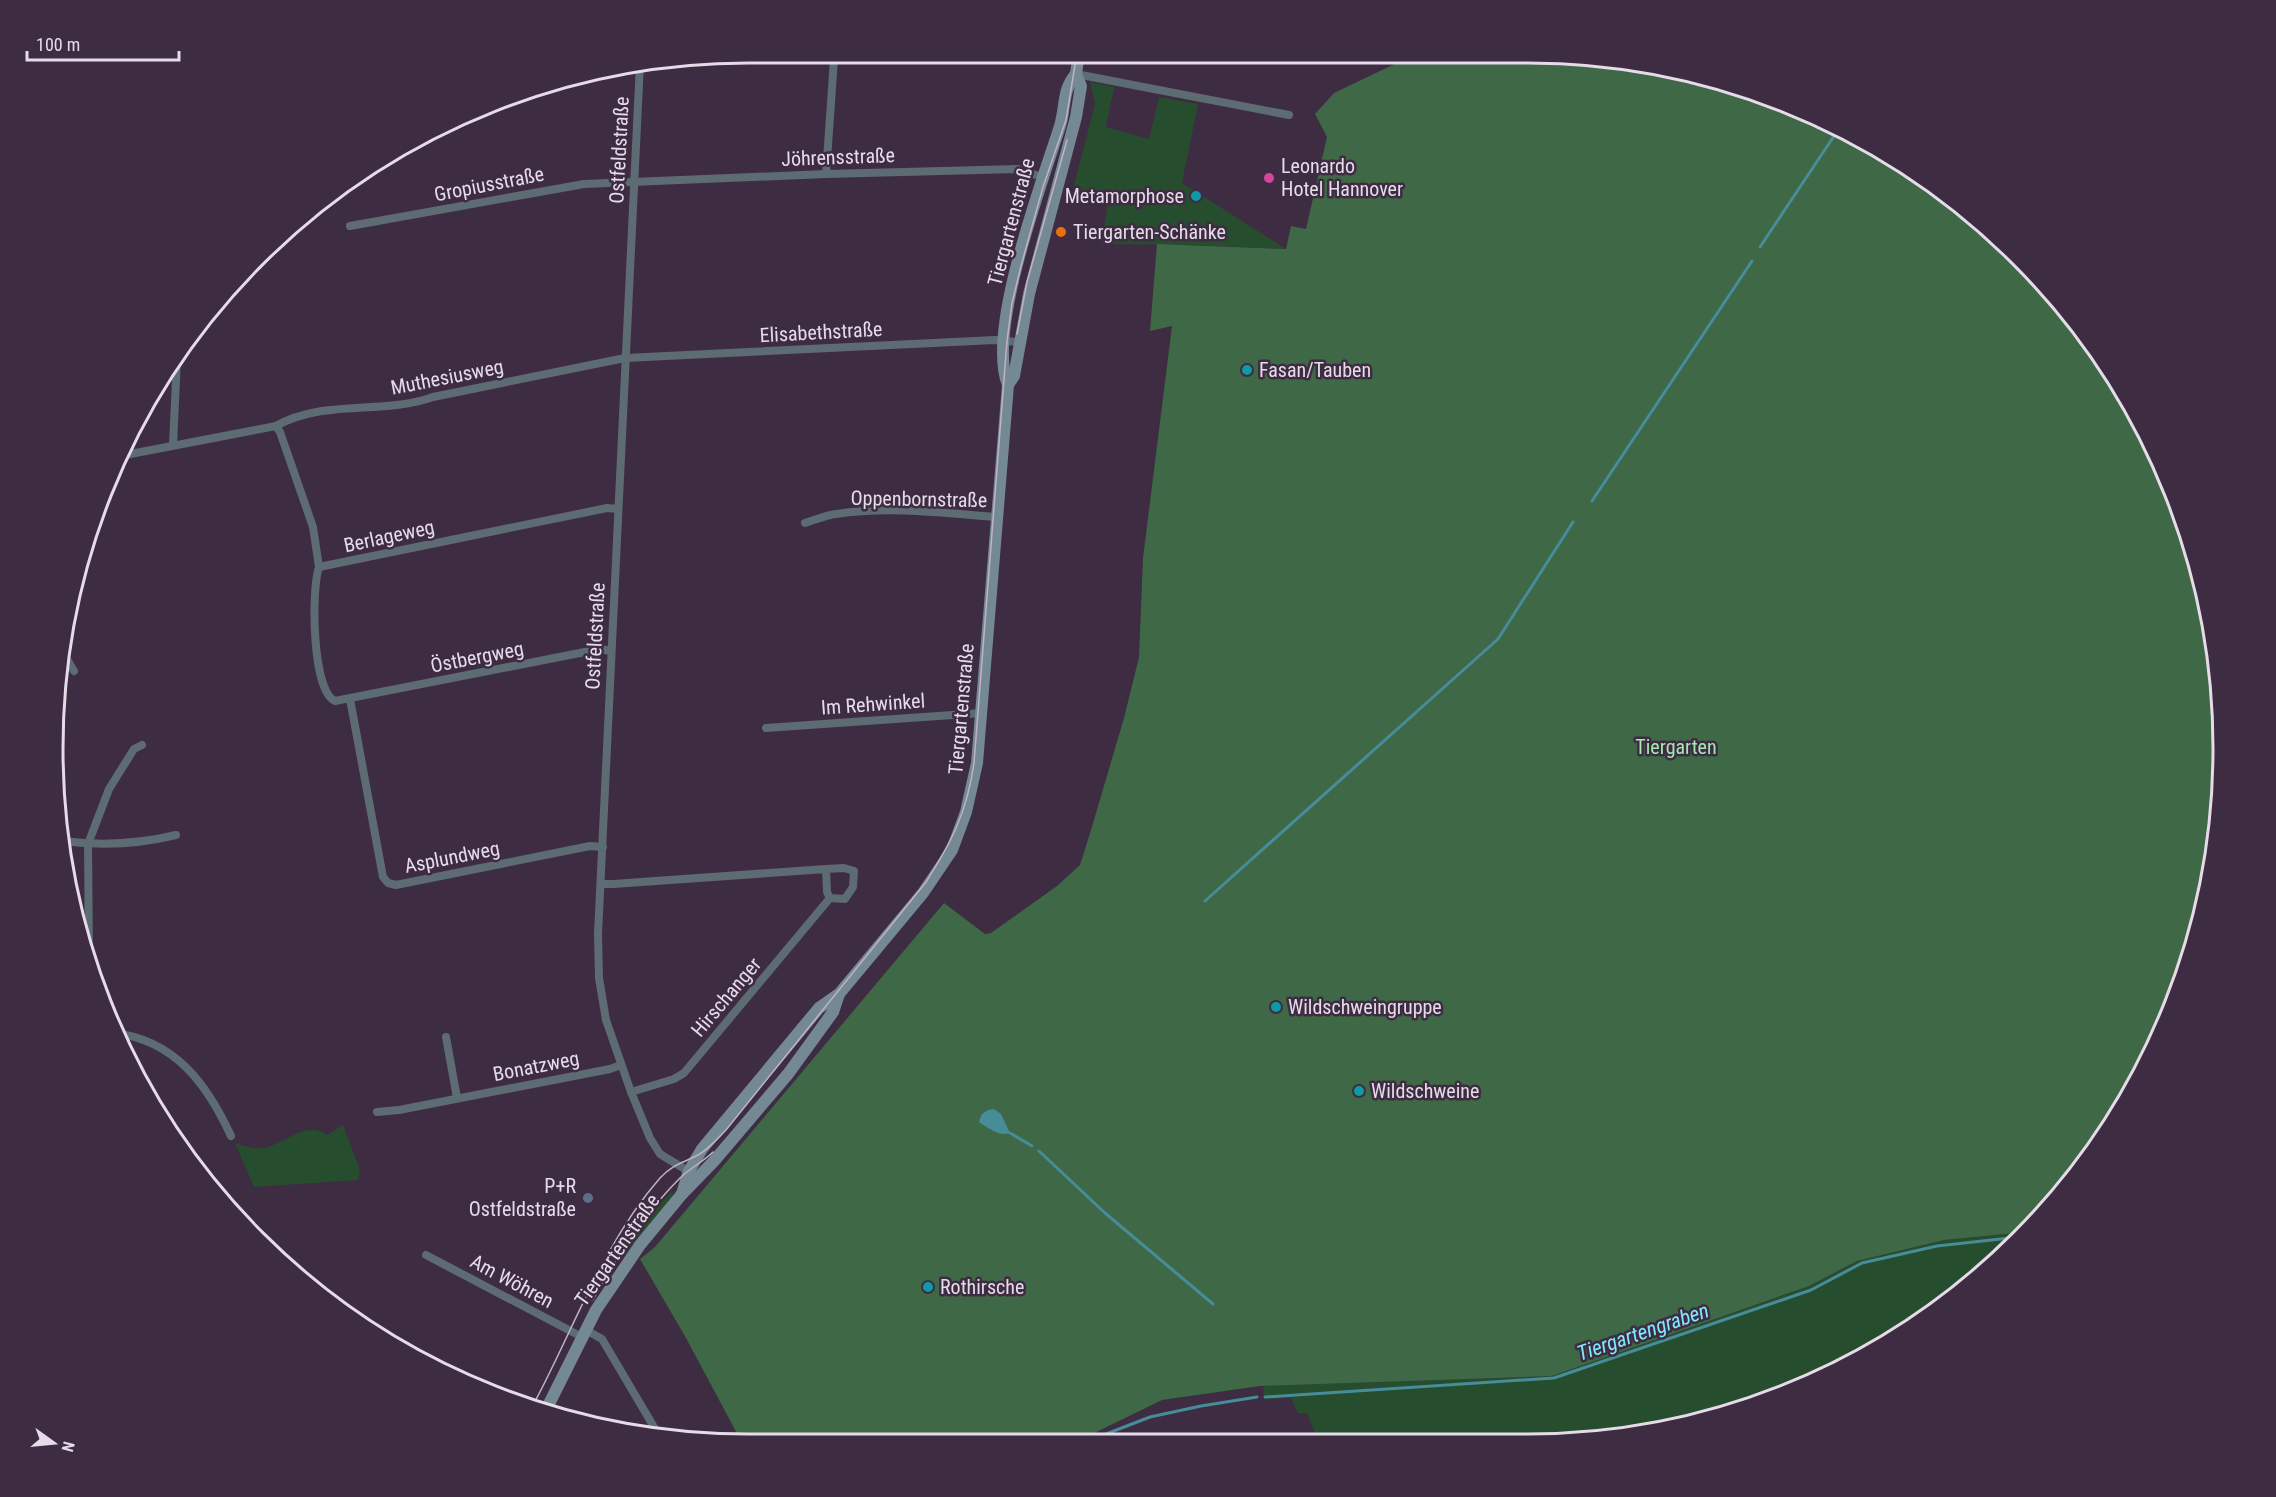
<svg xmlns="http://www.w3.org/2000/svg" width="2276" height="1497" viewBox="0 0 2276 1497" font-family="'Roboto Condensed',sans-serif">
	<rect width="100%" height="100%" fill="#3e2c42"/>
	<g fill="#264d2e">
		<path d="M 1090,82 L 1114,87 L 1106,127 L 1149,139 L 1159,97 L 1198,104 L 1182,183 L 1286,249 L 1194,245 L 1101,244 L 1109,196 L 1072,193 L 1095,104 Z"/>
		<path d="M 343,1125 L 360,1170 L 358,1180 L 254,1187 L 235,1143 C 247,1147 256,1150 268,1147 C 287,1142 307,1120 327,1135 Z"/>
		<path d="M 672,1191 L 674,1194 L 626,1257 L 623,1255 L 646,1221 Z"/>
		<path d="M 2025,1232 L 1951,1301 L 1835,1373 L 1707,1421 L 1573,1443 L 1319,1442 L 1307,1413 L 1298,1413 L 1291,1398 L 1264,1399 L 1263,1386 L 1552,1376 L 1809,1286 L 1857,1261 L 1944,1240 Z"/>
	</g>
	<path fill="#3e6846" d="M 1405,59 L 1619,59 L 1708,76 L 1835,124 L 1987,225 L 2080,325 L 2152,441 L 2200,569 L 2222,703 L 2217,840 L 2186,973 L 2130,1097 L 2051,1208 L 2025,1232 L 1944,1240 L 1857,1261 L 1809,1286 L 1552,1376 L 1260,1386 L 1162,1400 L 1078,1441 L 740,1439 L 686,1338 L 640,1259 L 655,1247 L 944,903 L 985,934 L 991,933 L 1057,886 L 1080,865 L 1091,830 L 1124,718 L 1139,657 L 1143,558 L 1172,326 L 1150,331 L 1157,244 L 1286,249 L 1291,226 L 1306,229 L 1327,137 L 1315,114 L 1334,93 Z"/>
	<path fill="#478c99" d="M 994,1109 L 1001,1114 L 1010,1133 C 1000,1137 988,1128 979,1122 C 981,1113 985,1110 994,1109 Z"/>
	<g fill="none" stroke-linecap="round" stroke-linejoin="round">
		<g stroke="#478c99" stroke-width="3">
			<path d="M 1760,247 L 1840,127"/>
			<path d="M 1592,501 L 1752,261"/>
			<path d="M 1205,901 L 1498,639 L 1573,522"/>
			<path d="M 1010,1133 L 1032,1146"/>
			<path d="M 1039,1151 L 1105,1213 L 1213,1304"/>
			<path d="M 1265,1397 L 1554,1378 L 1811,1290 L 1862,1263 L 1937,1246 L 2019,1237"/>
			<path d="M 1088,1441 L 1150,1417 L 1201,1406 L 1257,1397"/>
		</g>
		<g stroke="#5d6b72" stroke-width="8">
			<path d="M 640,63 L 598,934 L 599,978 L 606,1020 L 631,1092 L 650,1138 L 660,1154 L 693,1174"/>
			<path d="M 1076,74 L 1289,115"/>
			<path d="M 826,174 L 834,59"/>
			<path d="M 350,226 L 584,184 L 826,174 L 1018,169 L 1042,177"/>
			<path d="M 276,426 L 280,432 L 313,527 L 319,567"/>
			<path d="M 173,445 L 177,358"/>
			<path d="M 120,456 L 276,426 C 323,399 383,415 433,397 L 625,358 L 995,340 L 1019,342"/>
			<path d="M 805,523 C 815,520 826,515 836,514 C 889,506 944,513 997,517"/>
			<path d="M 63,636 L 65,656 L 74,671"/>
			<path d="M 611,651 L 600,649 L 335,701 C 312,691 311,590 319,567 L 607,508 L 618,509"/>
			<path d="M 350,699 L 383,877 L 388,883 L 396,885 L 590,846 L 603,847"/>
			<path d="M 766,728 L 981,713"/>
			<path d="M 63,841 C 101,846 139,844 176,835"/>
			<path d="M 601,884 L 613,884 L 826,869 L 844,868 L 854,871 L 853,887 L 845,899 L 830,898 L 827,892 L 826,869"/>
			<path d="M 89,959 L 88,844 L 109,789 L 134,749 L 142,745"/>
			<path d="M 114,1033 C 175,1040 207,1084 231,1136"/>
			<path d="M 446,1037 L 457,1098"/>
			<path d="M 631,1092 L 674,1079 L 684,1073 L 830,898"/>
			<path d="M 377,1112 L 399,1110 L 610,1069 L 621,1065"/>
			<path d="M 426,1255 L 582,1337"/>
			<path d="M 586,1330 L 602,1339 L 661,1439"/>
		</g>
		<g stroke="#748994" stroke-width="12">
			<path d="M 1008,385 L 1014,376 L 1029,294 L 1076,117 L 1081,86 L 1076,74 L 1078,59"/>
			<path d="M 682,1194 L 689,1171 L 702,1149 L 819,1008 L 839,994 L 923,893 L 952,850 L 966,812 L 977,763 L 1008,385 C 986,331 1042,183 1060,126 C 1066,106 1062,90 1076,74"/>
			<path d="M 545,1412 L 596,1310 L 640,1245 L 682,1194 L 714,1161 L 788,1074 L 833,1012 L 839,994"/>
		</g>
		<g stroke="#c0b4c3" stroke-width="1.5">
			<path d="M 1017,334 L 1027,282 L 1067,140"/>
			<path d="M 593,1300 C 616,1257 646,1212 680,1178 C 690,1168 703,1162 713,1152"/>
			<path d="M 532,1407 C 573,1332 602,1244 660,1178 C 673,1164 683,1163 698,1155 C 709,1149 717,1139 726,1130 L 926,882 C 952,841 967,812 974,763 L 1007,341 L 1012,303 L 1021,266 L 1043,187 L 1066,120 L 1076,59"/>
		</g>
	</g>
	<circle fill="#d1479c" stroke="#3e2c42" stroke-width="2" cx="1269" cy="178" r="6"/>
	<g fill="#0f9aa8" stroke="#3e2c42" stroke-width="2">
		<circle cx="1196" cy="196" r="6"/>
		<circle cx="1247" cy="370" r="6"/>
		<circle cx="1276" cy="1007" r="6"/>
		<circle cx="1359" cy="1091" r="6"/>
		<circle cx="928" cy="1287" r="6"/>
	</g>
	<circle fill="#e8710a" stroke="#3e2c42" stroke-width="2" cx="1061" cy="232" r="6"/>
	<circle fill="#5c6f8a" stroke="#3e2c42" stroke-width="2" cx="588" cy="1198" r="6"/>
	<g text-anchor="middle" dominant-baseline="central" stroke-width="5" stroke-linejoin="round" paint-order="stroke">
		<g font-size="20" fill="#e6dce9" stroke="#3e2c42">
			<text transform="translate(619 150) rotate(-87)">Ostfeldstraße</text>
			<text transform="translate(838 157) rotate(-2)">Jöhrensstraße</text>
			<text transform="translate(489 184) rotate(-11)">Gropiusstraße</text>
			<text transform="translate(1011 222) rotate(-75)">Tiergartenstraße</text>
			<text transform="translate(821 332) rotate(-3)">Elisabethstraße</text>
			<text transform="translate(447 377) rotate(-11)">Muthesiusweg</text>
			<text transform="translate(919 499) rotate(1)">Oppenbornstraße</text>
			<text transform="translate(389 536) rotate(-12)">Berlageweg</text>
			<text transform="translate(595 636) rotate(-87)">Ostfeldstraße</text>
			<text transform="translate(477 657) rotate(-11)">Östbergweg</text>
			<text transform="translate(873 704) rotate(-4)">Im Rehwinkel</text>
			<text transform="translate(961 709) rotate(-85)">Tiergartenstraße</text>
			<text transform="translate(452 857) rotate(-11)">Asplundweg</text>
			<text transform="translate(726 997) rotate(-50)">Hirschanger</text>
			<text transform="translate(536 1066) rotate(-11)">Bonatzweg</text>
			<text transform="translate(617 1250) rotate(-55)">Tiergartenstraße</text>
			<text transform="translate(512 1281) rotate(28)">Am Wöhren</text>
		</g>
		<g font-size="20" fill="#e6dce9" stroke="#3e2c42" text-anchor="start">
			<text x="1281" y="166">Leonardo<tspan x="1281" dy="23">Hotel Hannover</tspan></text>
			<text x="1184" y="196" text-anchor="end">Metamorphose</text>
			<text x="1073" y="232">Tiergarten-Schänke</text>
			<text x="1259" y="370">Fasan/Tauben</text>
			<text x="1288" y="1007">Wildschweingruppe</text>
			<text x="1371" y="1091">Wildschweine</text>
			<text x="576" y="1186" text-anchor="end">P+R<tspan x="576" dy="23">Ostfeldstraße</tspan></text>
			<text x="940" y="1287">Rothirsche</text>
		</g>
		<g font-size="20" fill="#a5e8b0" stroke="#3e2c42">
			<text x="1676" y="747">Tiergarten</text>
		</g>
		<g font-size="21" font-style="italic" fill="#7feafe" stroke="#3e2c42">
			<text transform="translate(1643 1332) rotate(-19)">Tiergartengraben</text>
		</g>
	</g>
	<path d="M0 0H2276V1497H0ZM748 63H1528A685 685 0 0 1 2213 748V749A685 685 0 0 1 1528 1434H748A685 685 0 0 1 63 749V748A685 685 0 0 1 748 63Z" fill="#3e2c42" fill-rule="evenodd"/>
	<path fill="none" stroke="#e6dce9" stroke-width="3" d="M748 63H1528A685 685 0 0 1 2213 748V749A685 685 0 0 1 1528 1434H748A685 685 0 0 1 63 749V748A685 685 0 0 1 748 63Z"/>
	<g transform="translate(54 1443) rotate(105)" stroke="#3e2c42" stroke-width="4.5" paint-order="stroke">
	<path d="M0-4.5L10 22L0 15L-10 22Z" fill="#e6dce9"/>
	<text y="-9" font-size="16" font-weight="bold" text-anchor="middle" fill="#e6dce9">N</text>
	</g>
	<path d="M27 51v9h152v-9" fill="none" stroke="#e6dce9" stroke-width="3"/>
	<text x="36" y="51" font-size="18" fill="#e6dce9" stroke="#3e2c42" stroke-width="4.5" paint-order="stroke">100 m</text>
</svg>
